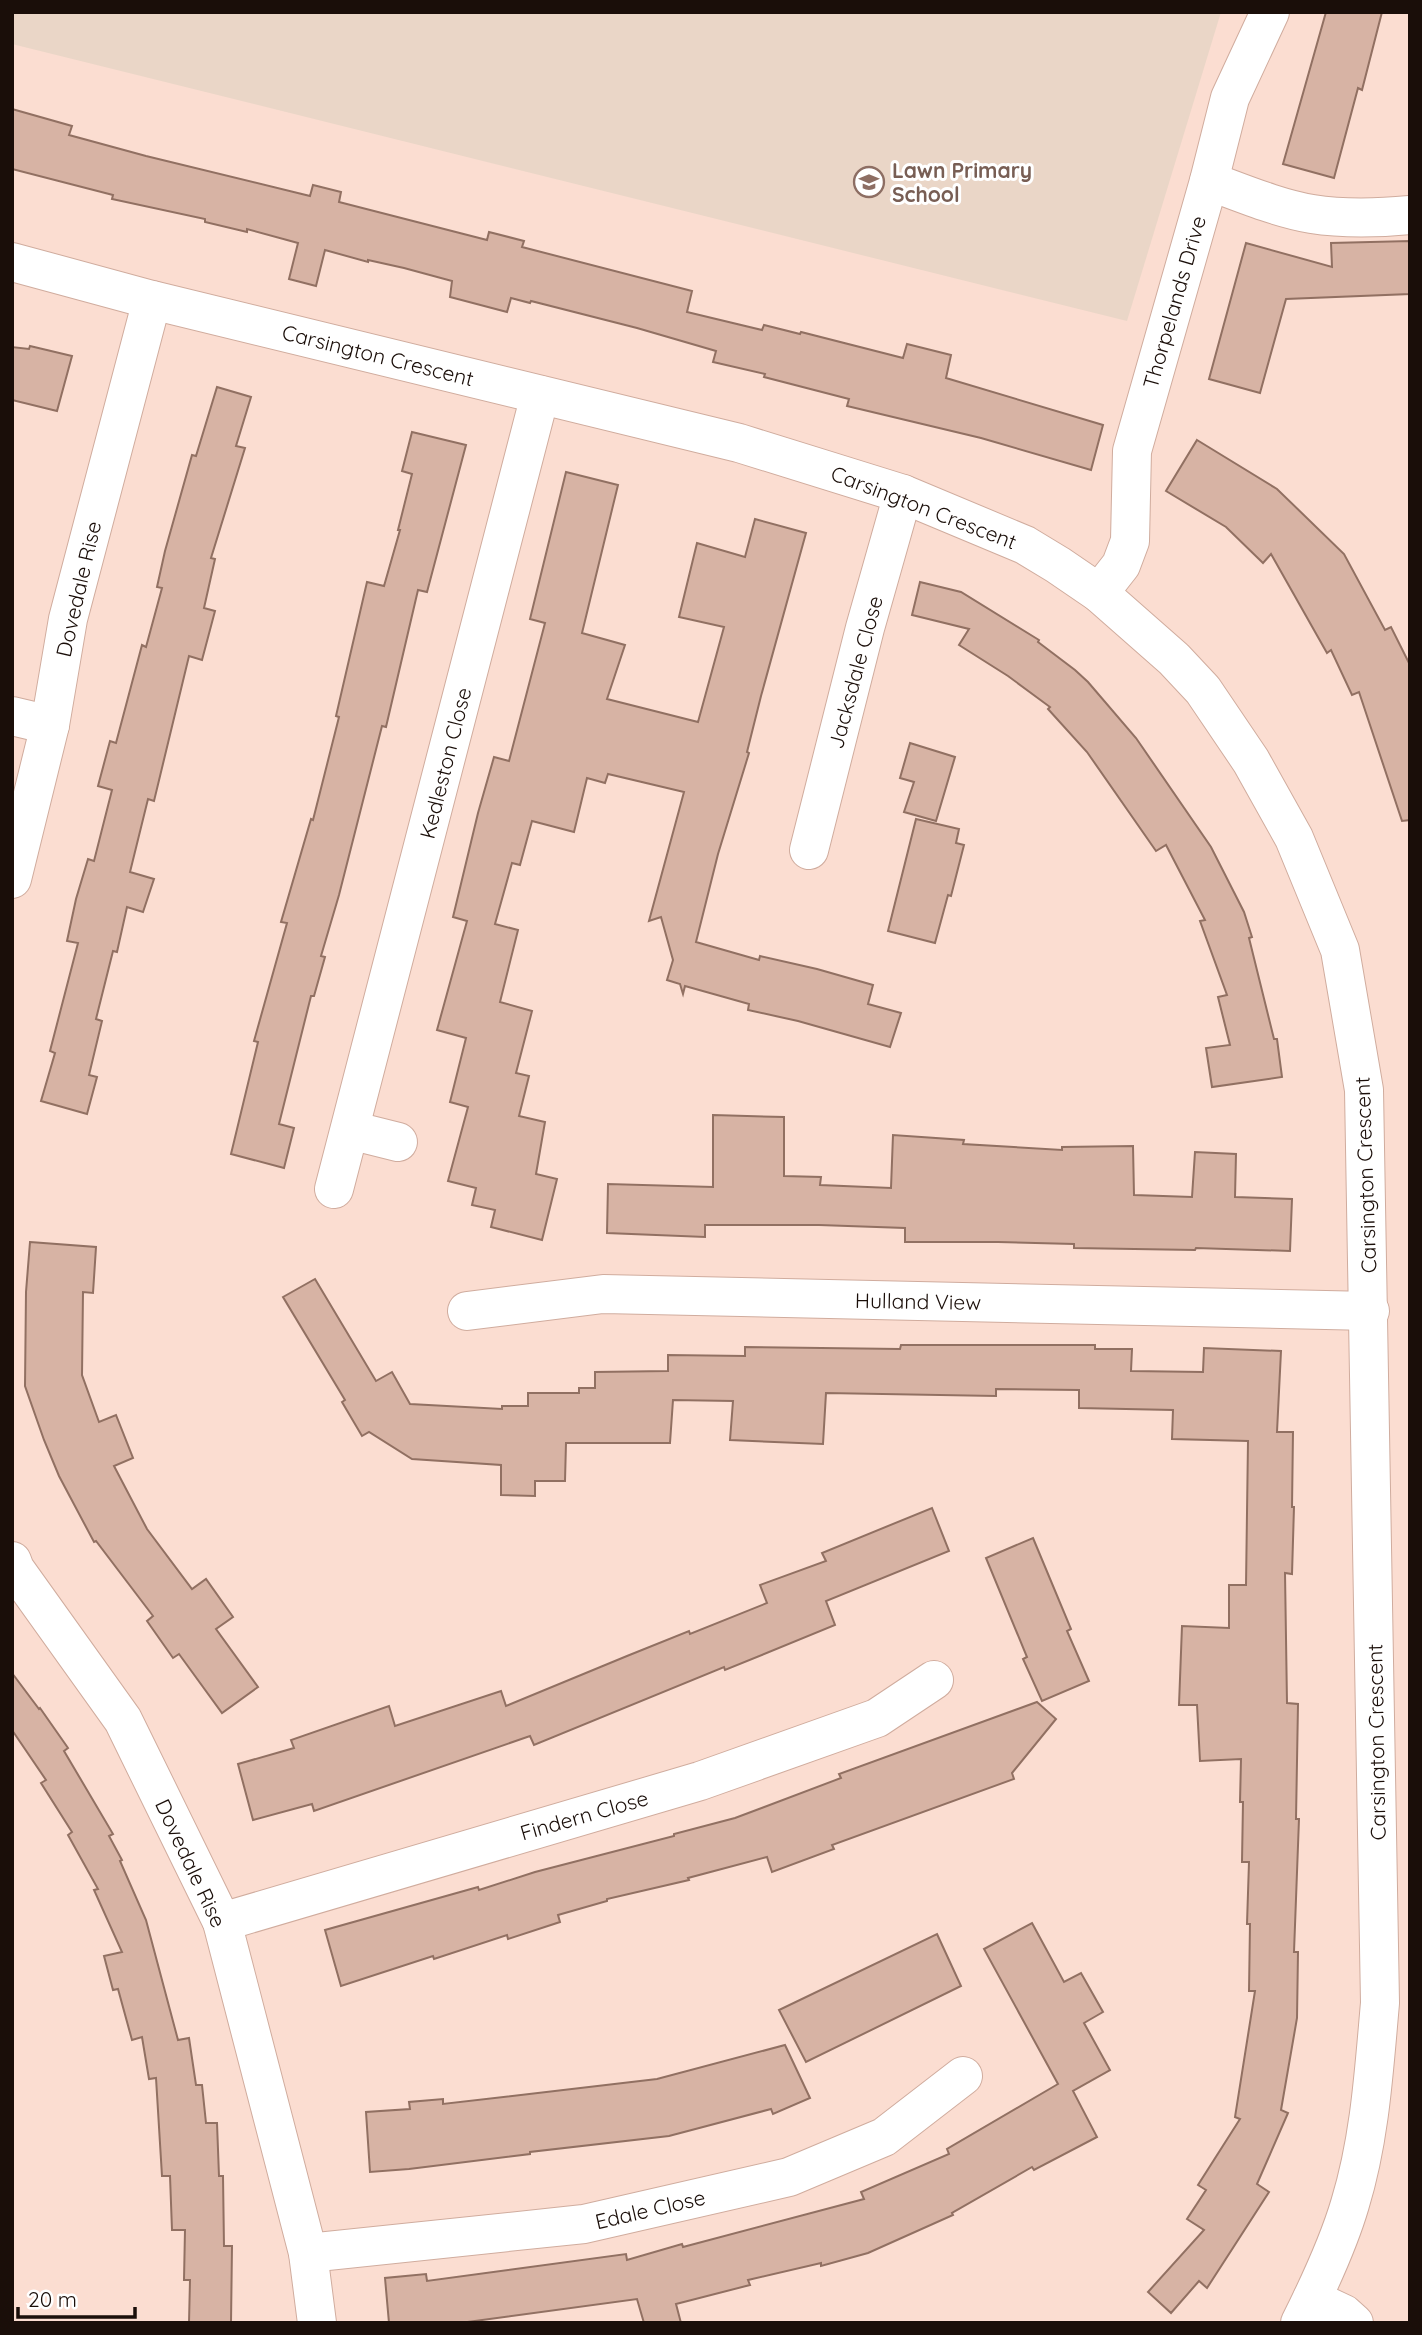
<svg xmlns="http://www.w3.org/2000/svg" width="1422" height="2335" viewBox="0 0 1422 2335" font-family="Quicksand,sans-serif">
	<rect width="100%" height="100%" fill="#fbddd1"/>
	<path fill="#ead6c7" d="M 12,12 L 1221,12 L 1127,321 L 12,44 Z"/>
	<g fill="#d7b3a4" stroke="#917062" stroke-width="2">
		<path d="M 1326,12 L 1382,12 L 1362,90 L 1358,88 L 1334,178 L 1283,164 Z"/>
		<path d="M 12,109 L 72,126 L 69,135 L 146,156 L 310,196 L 313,185 L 341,192 L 339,202 L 487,240 L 489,232 L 524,241 L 522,247 L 692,291 L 687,312 L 762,330 L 764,325 L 800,334 L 801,332 L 903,358 L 907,344 L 951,355 L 946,378 L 1103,425 L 1091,470 L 981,438 L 847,406 L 849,399 L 764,377 L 765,374 L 713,362 L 716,351 L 637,328 L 531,301 L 530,303 L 511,298 L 507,312 L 450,297 L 452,281 L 404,268 L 368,260 L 368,262 L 325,250 L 316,286 L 289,279 L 298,243 L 247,229 L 247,232 L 205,222 L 205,219 L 112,199 L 113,195 L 12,169 Z"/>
		<path d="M 1410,241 L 1410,294 L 1286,299 L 1260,393 L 1209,379 L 1246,243 L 1332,267 L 1331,243 Z"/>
		<path d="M 30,346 L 72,356 L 57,411 L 12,400 L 12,347 L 29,349 Z"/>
		<path d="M 217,387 L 251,397 L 236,446 L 245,448 L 211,558 L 215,559 L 204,608 L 215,611 L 202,660 L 189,656 L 154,801 L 148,799 L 130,872 L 154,879 L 143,912 L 127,907 L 117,952 L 113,951 L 96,1019 L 102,1021 L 89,1075 L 97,1077 L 87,1114 L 41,1101 L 55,1053 L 50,1051 L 78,943 L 67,941 L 76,899 L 88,859 L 94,861 L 112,790 L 98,786 L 110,741 L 116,743 L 142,645 L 146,647 L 162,588 L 157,587 L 165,551 L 192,455 L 196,456 Z"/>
		<path d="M 412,432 L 466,445 L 427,592 L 418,590 L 386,727 L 382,726 L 339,895 L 321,956 L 325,957 L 314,996 L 311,996 L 279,1124 L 294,1128 L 284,1168 L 231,1154 L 258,1042 L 254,1041 L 287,923 L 281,922 L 311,819 L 313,820 L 339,717 L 336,716 L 367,582 L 384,586 L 400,530 L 398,530 L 412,474 L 402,471 Z"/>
		<path d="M 1197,440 L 1277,489 L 1344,554 L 1385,630 L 1391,627 L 1410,665 L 1410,820 L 1402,821 L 1359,692 L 1352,695 L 1331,650 L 1327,653 L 1271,554 L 1263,563 L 1226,527 L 1166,491 Z"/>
		<path d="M 566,472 L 618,485 L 582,633 L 625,645 L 607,699 L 698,722 L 724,627 L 679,617 L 697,543 L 745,557 L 755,519 L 806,533 L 761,696 L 747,752 L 749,753 L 718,854 L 696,942 L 759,960 L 760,956 L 817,969 L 873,985 L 868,1004 L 901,1013 L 890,1047 L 798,1021 L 748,1010 L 749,1004 L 685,986 L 683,994 L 680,984 L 667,980 L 673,960 L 661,917 L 649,921 L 684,792 L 608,774 L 605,783 L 587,778 L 574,832 L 532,821 L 520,865 L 512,863 L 495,924 L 518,930 L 500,1002 L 532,1011 L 516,1073 L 529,1076 L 519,1116 L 545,1122 L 536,1174 L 557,1179 L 542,1240 L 491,1227 L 495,1210 L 472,1205 L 476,1188 L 448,1181 L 468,1107 L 450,1102 L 466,1038 L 437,1030 L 467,921 L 453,917 L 478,813 L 494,757 L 509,761 L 545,623 L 530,619 Z"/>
		<path d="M 920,582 L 961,592 L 1039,640 L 1038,642 L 1075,670 L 1088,682 L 1136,738 L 1211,847 L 1244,912 L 1252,937 L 1249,938 L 1274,1039 L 1277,1039 L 1282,1077 L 1212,1087 L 1206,1048 L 1230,1045 L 1218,997 L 1227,995 L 1200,921 L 1205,920 L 1166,845 L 1156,851 L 1087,752 L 1048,709 L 1050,707 L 1008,676 L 959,645 L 969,629 L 912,615 Z"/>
		<path d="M 910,743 L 955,757 L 936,821 L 904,812 L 914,782 L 900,778 Z"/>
		<path d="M 916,819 L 959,829 L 956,843 L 964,845 L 951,896 L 948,895 L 935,943 L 888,931 Z"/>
		<path d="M 713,1115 L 784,1117 L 784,1176 L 821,1177 L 820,1185 L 891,1188 L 893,1135 L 964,1140 L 963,1144 L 1062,1150 L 1062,1147 L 1133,1146 L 1134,1195 L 1192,1197 L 1195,1152 L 1236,1154 L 1235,1197 L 1292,1199 L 1290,1251 L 1196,1248 L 1195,1250 L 1074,1248 L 1074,1244 L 998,1242 L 905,1242 L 905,1228 L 819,1225 L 705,1225 L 705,1237 L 607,1233 L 608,1184 L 713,1187 Z"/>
		<path d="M 30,1242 L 96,1247 L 93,1293 L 83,1292 L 82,1375 L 99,1422 L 116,1415 L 133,1458 L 114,1466 L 147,1529 L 192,1589 L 206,1579 L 233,1617 L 216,1629 L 258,1687 L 222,1713 L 179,1654 L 173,1658 L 147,1621 L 153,1616 L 96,1541 L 94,1542 L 59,1476 L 44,1440 L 25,1386 L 26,1292 Z"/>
		<path d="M 315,1279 L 376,1381 L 392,1372 L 410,1404 L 502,1409 L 502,1406 L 528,1406 L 528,1393 L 579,1393 L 579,1388 L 595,1388 L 595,1372 L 668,1371 L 668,1355 L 745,1356 L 745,1347 L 900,1349 L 901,1345 L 1095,1345 L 1095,1349 L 1132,1349 L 1131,1371 L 1203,1372 L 1204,1348 L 1281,1351 L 1277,1432 L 1293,1432 L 1292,1507 L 1294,1507 L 1292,1574 L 1285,1573 L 1287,1703 L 1298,1704 L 1296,1819 L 1299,1819 L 1294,1952 L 1298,1952 L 1297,2018 L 1281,2110 L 1288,2113 L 1257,2184 L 1269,2192 L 1207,2288 L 1199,2281 L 1171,2313 L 1148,2292 L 1204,2230 L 1187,2219 L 1206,2190 L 1198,2185 L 1240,2119 L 1235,2117 L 1255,1991 L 1249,1991 L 1250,1924 L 1247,1924 L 1249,1862 L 1242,1862 L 1243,1802 L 1240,1802 L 1241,1759 L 1200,1761 L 1197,1705 L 1179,1705 L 1182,1626 L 1229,1628 L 1229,1585 L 1246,1585 L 1248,1441 L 1172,1439 L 1173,1410 L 1079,1408 L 1079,1390 L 996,1389 L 996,1396 L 826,1393 L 823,1444 L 730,1440 L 733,1401 L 673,1400 L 670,1443 L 566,1443 L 565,1481 L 535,1481 L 535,1496 L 501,1495 L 501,1465 L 412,1459 L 369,1432 L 362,1436 L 342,1402 L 345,1400 L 283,1297 Z"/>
		<path d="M 932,1508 L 949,1551 L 826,1601 L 835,1625 L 725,1670 L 724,1667 L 534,1745 L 530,1736 L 314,1811 L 312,1804 L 253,1820 L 238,1764 L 294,1748 L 291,1740 L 389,1706 L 395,1726 L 501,1691 L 506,1706 L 627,1656 L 689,1631 L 690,1634 L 767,1603 L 760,1585 L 826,1561 L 822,1553 Z"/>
		<path d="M 1033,1538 L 1071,1629 L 1067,1631 L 1089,1681 L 1042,1701 L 1023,1659 L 1027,1657 L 986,1558 Z"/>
		<path d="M 12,1673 L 39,1709 L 40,1708 L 68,1748 L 64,1751 L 113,1834 L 109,1836 L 122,1860 L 120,1861 L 146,1920 L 178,2040 L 189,2038 L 196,2085 L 202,2085 L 206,2123 L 217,2123 L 219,2176 L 223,2176 L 224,2246 L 232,2246 L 231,2323 L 189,2323 L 190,2280 L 184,2280 L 185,2230 L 172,2230 L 170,2176 L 162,2176 L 156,2078 L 149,2079 L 142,2037 L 132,2040 L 118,1989 L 113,1990 L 104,1956 L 122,1952 L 94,1890 L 98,1889 L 68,1835 L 72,1832 L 41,1783 L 46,1780 L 12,1730 Z"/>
		<path d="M 1037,1702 L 1056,1719 L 1012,1773 L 1014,1779 L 832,1845 L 834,1849 L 772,1872 L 767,1857 L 688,1878 L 689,1880 L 607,1899 L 607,1901 L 558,1915 L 560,1922 L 508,1939 L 507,1935 L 434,1959 L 433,1956 L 341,1986 L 325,1930 L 478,1887 L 479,1890 L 535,1872 L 674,1836 L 674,1834 L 735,1818 L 841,1778 L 839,1774 Z"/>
		<path d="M 1032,1923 L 1064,1982 L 1081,1973 L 1103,2012 L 1084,2023 L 1110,2070 L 1073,2091 L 1097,2137 L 1034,2170 L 1032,2167 L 952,2213 L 953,2215 L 868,2253 L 821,2266 L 821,2263 L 748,2280 L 750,2285 L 676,2304 L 681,2323 L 644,2323 L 637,2299 L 460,2323 L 389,2323 L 385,2278 L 426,2274 L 427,2281 L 626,2254 L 627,2260 L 682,2244 L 683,2247 L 864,2199 L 861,2192 L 949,2154 L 947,2149 L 1058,2084 L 984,1949 Z"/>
		<path d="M 937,1934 L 961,1986 L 806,2062 L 779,2010 Z"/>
		<path d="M 785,2045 L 810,2098 L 773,2114 L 771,2109 L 669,2136 L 530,2152 L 530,2154 L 409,2169 L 370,2172 L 366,2112 L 410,2109 L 409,2102 L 443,2099 L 443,2104 L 657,2079 Z"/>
	</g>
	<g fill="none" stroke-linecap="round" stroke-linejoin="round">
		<g stroke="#d0ac9e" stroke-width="40">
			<g id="minor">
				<path d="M 1209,181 C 1242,193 1277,208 1312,214 C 1344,219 1378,218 1410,215"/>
				<path d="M 12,262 L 152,300 L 739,443 L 903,494 L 1025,545 L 1058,565 L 1099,593 L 1174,659 L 1203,690 L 1251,761 L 1294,838 L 1340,950 L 1364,1090 L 1380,2003 C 1374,2070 1370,2139 1350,2204 C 1338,2245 1319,2285 1300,2323"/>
				<path d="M 1099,593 L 1121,565 L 1130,541 L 1132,451 L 1209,181 L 1230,98 L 1270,12"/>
				<path d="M 12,716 L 50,725"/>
				<path d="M 809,850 L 865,628 L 903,494"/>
				<path d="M 12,879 L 50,725 L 68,619 L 152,300"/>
				<path d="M 350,1130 L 398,1142"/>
				<path d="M 334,1189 L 540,395"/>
				<path d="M 467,1311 L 603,1294 L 1370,1311"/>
				<path d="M 12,1561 L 15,1569 L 123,1720 L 222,1922 L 308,2253 L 317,2323"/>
				<path d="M 222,1922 L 700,1781 L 877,1718 L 934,1680"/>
				<path d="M 308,2253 L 584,2224 L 789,2177 L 884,2137 L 963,2076"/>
				<path d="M 1312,2299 L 1344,2314 L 1354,2323"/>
			</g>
		</g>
		<use href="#minor" stroke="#fff" stroke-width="38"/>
	</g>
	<defs>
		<g id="school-ring" transform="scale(1.575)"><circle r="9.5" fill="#fff" stroke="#8d6e63" stroke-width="1.5"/><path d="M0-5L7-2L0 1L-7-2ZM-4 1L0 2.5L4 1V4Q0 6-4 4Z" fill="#8d6e63"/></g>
	</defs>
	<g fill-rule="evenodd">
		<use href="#school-ring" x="869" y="182"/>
	</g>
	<g text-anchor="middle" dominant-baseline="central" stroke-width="6" stroke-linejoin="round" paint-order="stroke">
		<g font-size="21" font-weight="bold" fill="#785e54" stroke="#fff" text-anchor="start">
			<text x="892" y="170">Lawn Primary<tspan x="892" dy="24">School</tspan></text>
		</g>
		<g font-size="21" fill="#1a0e09" stroke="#fff">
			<text transform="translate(1174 302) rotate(-74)">Thorpelands Drive</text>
			<text transform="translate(378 355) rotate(14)">Carsington Crescent</text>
			<text transform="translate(924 507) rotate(21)">Carsington Crescent</text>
			<text transform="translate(78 589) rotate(-77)">Dovedale Rise</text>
			<text transform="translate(855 672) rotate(-75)">Jacksdale Close</text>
			<text transform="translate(445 763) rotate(-76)">Kedleston Close</text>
			<text transform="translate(1365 1175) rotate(-92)">Carsington Crescent</text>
			<text transform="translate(918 1301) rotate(1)">Hulland View</text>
			<text transform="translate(1376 1742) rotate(-91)">Carsington Crescent</text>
			<text transform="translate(584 1815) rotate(-16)">Findern Close</text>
			<text transform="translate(191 1863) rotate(65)">Dovedale Rise</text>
			<text transform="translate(650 2209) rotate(-13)">Edale Close</text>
		</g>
	</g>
	<rect width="1422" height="2335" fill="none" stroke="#1a0e09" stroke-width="28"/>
	<path d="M18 2307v10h117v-10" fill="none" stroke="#1a0e09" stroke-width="3.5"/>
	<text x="28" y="2307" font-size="21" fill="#1a0e09" stroke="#ffffff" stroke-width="5" paint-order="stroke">20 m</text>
</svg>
